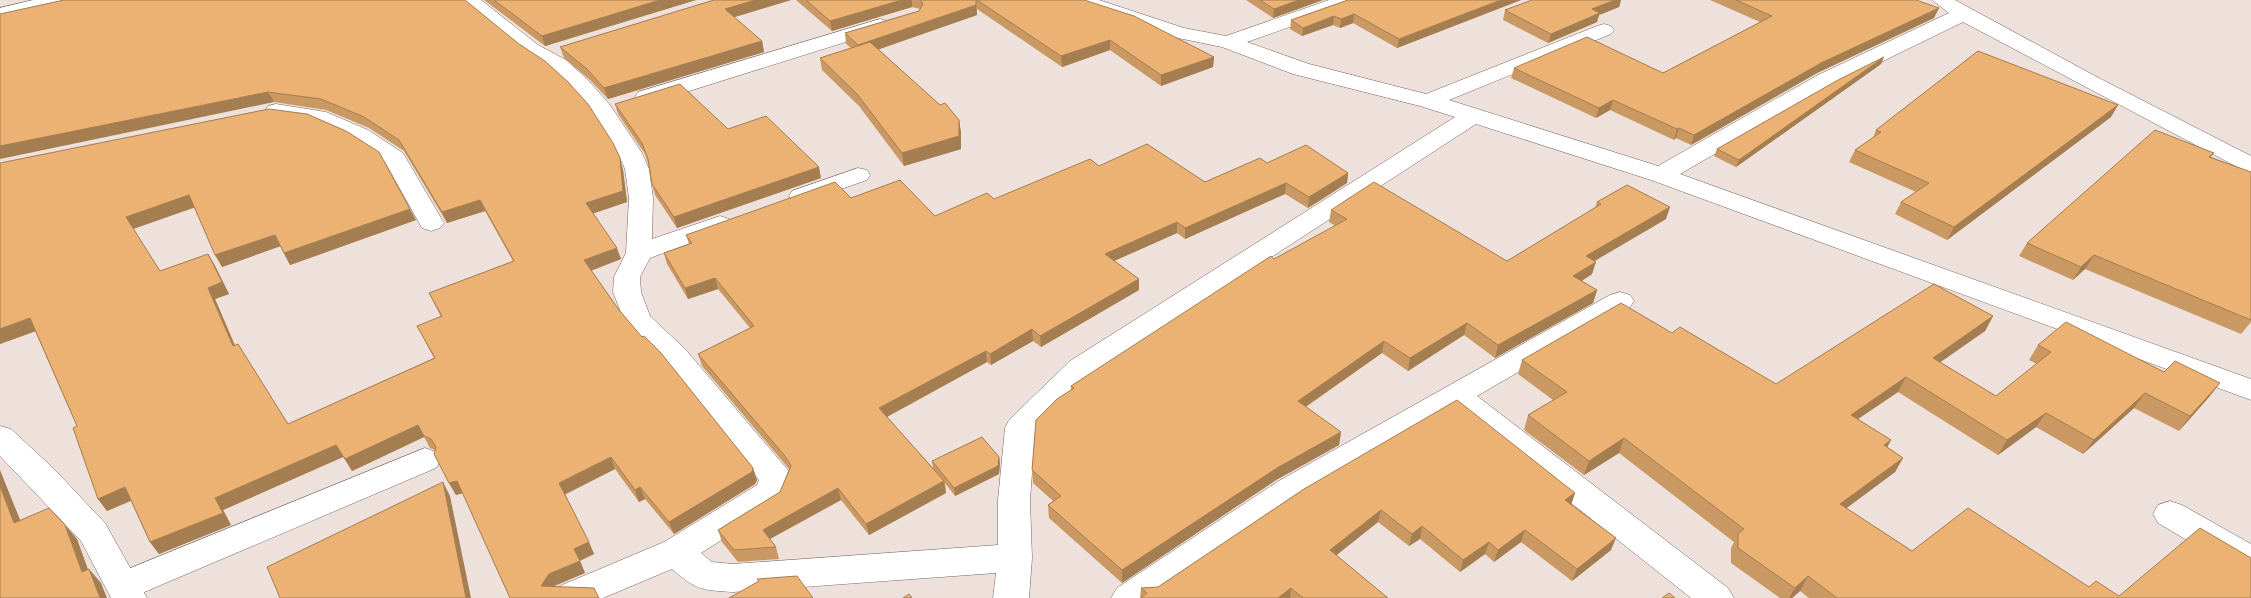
<svg xmlns="http://www.w3.org/2000/svg" width="2251" height="598" viewBox="0 0 2251 598" font-family="Spectral,serif">
	<rect width="100%" height="100%" fill="#eee0da"/>
	<g fill="none" stroke-linecap="round" stroke-linejoin="round">
		<g stroke="#726660" stroke-width="1">
			<g id="street">
				<path d="M 459,0 L 481,0 L 538,45 L 566,60 L 589,81 L 610,105 L 642,153 L 649,169 L 653,198 L 652,239 L 720,216 L 729,219 L 733,224 L 729,229 L 650,258 L 640,277 L 641,292 L 650,316 L 686,350 L 787,469 L 792,478 L 782,502 L 701,553 L 712,562 L 733,564 L 998,545 L 998,500 L 1005,428 L 1009,420 L 1070,361 L 1455,117 L 1420,106 L 1293,74 L 1222,47 L 1173,37 L 1072,4 L 1069,0 L 1099,0 L 1184,28 L 1226,36 L 1329,0 L 1358,0 L 1355,4 L 1247,42 L 1309,64 L 1426,94 L 1597,26 L 1604,24 L 1611,26 L 1614,30 L 1611,34 L 1449,100 L 1658,166 L 1818,75 L 1949,13 L 1932,0 L 1955,0 L 2095,76 L 2251,156 L 2251,172 L 2243,170 L 1963,22 L 1834,85 L 1680,174 L 2251,379 L 2251,400 L 1651,180 L 1476,124 L 1090,375 L 1035,432 L 1030,500 L 1032,558 L 1029,598 L 993,598 L 996,573 L 733,592 C 701,590 696,590 672,569 L 603,598 L 549,598 L 555,588 L 664,542 L 757,485 L 759,480 L 666,364 L 624,320 L 613,292 L 614,277 L 626,253 L 629,198 L 625,169 L 618,153 L 593,114 L 573,91 L 550,70 L 524,53 Z"/>
				<path d="M 880,19 L 887,21 L 890,25 L 887,29 L 654,102 L 646,104 L 638,102 L 635,97 L 638,92 Z"/>
				<path d="M 276,104 L 326,112 L 368,130 L 403,153 L 444,223 L 440,228 L 431,231 L 422,228 L 385,162 L 352,140 L 313,123 L 268,116 L 265,111 L 268,106 Z"/>
				<path d="M 858,168 L 867,170 L 870,175 L 867,180 L 801,203 L 792,201 L 789,196 L 792,191 Z"/>
				<path d="M 1620,292 L 1630,295 L 1634,301 L 1630,307 L 1477,396 L 1728,588 L 1734,598 L 1691,598 L 1454,410 L 1301,500 L 1157,598 L 1111,598 L 1117,588 L 1277,482 L 1610,295 Z"/>
				<path d="M 425,448 L 436,452 L 441,460 L 436,468 L 135,596 L 130,598 L 111,596 L 105,586 L 111,576 Z"/>
				<path d="M 2170,501 L 2182,505 L 2251,544 L 2251,575 L 2239,571 L 2158,523 L 2153,514 L 2158,505 Z"/>
			</g>
		</g>
		<g stroke="#726660" stroke-width="1">
			<g id="secondary">
				<path d="M 33,0 L 67,0 L 64,4 L 0,20 L 0,8 Z"/>
				<path d="M 0,426 L 11,429 L 53,468 L 105,523 L 147,598 L 111,598 L 81,541 L 0,456 Z"/>
			</g>
		</g>
		<use href="#street" fill="#fff" fill-rule="evenodd"/>
		<use href="#secondary" fill="#fff" fill-rule="evenodd"/>
	</g>
	<g fill="#ca9963">
		<path d="M 484,0 L 696,0 L 545,46 Z"/>
		<path d="M 714,0 L 791,0 L 734,17 L 762,41 L 764,52 L 608,99 L 590,80 L 564,58 L 560,47 Z"/>
		<path d="M 796,0 L 1084,0 L 1214,57 L 1213,67 L 1161,86 L 1110,50 L 1062,67 L 977,9 L 977,15 L 878,49 L 940,105 L 959,120 L 961,133 L 961,149 L 904,166 L 859,106 L 822,70 L 820,58 L 851,48 L 846,44 L 845,33 L 919,11 L 920,9 L 912,7 L 832,31 Z"/>
		<path d="M 1246,0 L 1323,0 L 1273,18 Z"/>
		<path d="M 1348,0 L 1521,0 L 1397,48 L 1353,23 L 1340,28 L 1333,25 L 1302,36 L 1290,29 L 1291,20 Z"/>
		<path d="M 1532,0 L 1621,0 L 1619,7 L 1599,15 L 1597,22 L 1548,43 L 1503,20 L 1505,10 Z"/>
		<path d="M 1710,0 L 1916,0 L 1934,18 L 1817,73 L 1691,145 L 1676,138 L 1674,140 L 1610,110 L 1596,118 L 1511,78 L 1514,68 L 1663,73 L 1760,22 Z"/>
		<path d="M 0,14 L 623,170 L 627,202 L 593,213 L 621,259 L 591,270 L 619,310 L 753,468 L 757,480 L 755,484 L 674,534 L 645,499 L 639,502 L 615,469 L 565,494 L 594,554 L 580,561 L 585,573 L 554,586 L 510,598 L 463,493 L 456,495 L 434,454 L 435,450 L 430,448 L 424,437 L 352,471 L 343,457 L 223,510 L 231,525 L 159,554 L 150,542 L 131,501 L 107,511 L 98,499 L 77,426 L 35,331 L 0,344 L 0,163 L 410,209 L 416,220 L 290,265 L 280,246 L 222,267 L 194,207 L 133,229 L 160,271 L 208,254 L 215,266 L 229,294 L 215,299 L 235,345 L 288,424 L 434,358 L 417,326 L 441,317 L 429,293 L 513,261 L 485,211 L 447,223 L 404,151 L 369,128 L 326,110 L 274,102 Z"/>
		<path d="M 1881,64 L 1736,167 L 1714,156 L 1717,149 Z"/>
		<path d="M 615,104 L 821,178 L 677,228 L 655,195 L 652,184 L 648,163 L 645,154 L 618,114 Z"/>
		<path d="M 2118,105 L 2111,117 L 1947,240 L 1895,214 L 1901,202 L 1916,192 L 1849,162 L 1855,150 L 1873,138 L 1876,130 Z"/>
		<path d="M 2214,153 L 2211,157 L 2251,172 L 2251,322 L 2241,334 L 2085,269 L 2073,280 L 2019,256 L 2027,243 Z"/>
		<path d="M 1267,163 L 1348,173 L 1347,183 L 1308,208 L 1285,194 L 1185,239 L 1177,233 L 1114,261 L 1139,279 L 1139,290 L 1041,347 L 1033,341 L 991,365 L 987,362 L 887,417 L 933,468 L 932,461 L 999,457 L 1000,464 L 999,474 L 955,496 L 945,483 L 946,493 L 869,535 L 841,500 L 770,539 L 776,547 L 779,559 L 738,562 L 722,542 L 718,530 L 780,492 L 789,469 L 702,366 L 698,354 L 750,328 L 718,289 L 688,299 L 667,264 L 664,253 L 689,244 L 686,235 L 851,198 L 935,216 L 994,199 L 1099,166 L 1205,182 Z"/>
		<path d="M 1597,202 L 1666,219 L 1595,261 L 1592,274 L 1581,281 L 1597,290 L 1593,303 L 1495,358 L 1464,335 L 1408,371 L 1382,353 L 1306,407 L 1341,432 L 1339,445 L 1276,480 L 1122,583 L 1049,518 L 1048,505 L 1053,501 L 1033,483 L 1032,470 L 1071,390 L 1071,386 L 1274,259 L 1336,226 L 1329,222 L 1331,210 L 1507,261 L 1595,208 Z"/>
		<path d="M 1993,316 L 1985,331 L 1940,362 L 1996,396 L 2037,364 L 2029,360 L 2038,345 L 2220,383 L 2209,397 L 2179,431 L 2134,408 L 2083,454 L 2036,427 L 1998,455 L 1898,392 L 1858,419 L 1891,440 L 1887,447 L 1903,458 L 1895,472 L 1846,508 L 1912,551 L 2089,587 L 2119,596 L 2251,598 L 1809,598 L 1800,591 L 1792,598 L 1780,598 L 1731,563 L 1731,548 L 1734,542 L 1619,453 L 1584,475 L 1524,430 L 1528,415 L 1553,400 L 1518,374 L 1522,360 L 1672,333 L 1776,384 Z"/>
		<path d="M 1304,489 L 1575,493 L 1571,505 L 1611,550 L 1572,581 L 1521,542 L 1494,562 L 1485,554 L 1460,572 L 1420,539 L 1409,546 L 1378,522 L 1336,555 L 1388,598 L 1140,598 L 1141,588 L 1158,587 Z"/>
	</g>
	<g fill="#a47d50">
		<path d="M 660,0 L 696,0 L 545,46 L 542,36 Z"/>
		<path d="M 756,0 L 791,0 L 728,19 L 725,9 Z"/>
		<path d="M 902,0 L 912,0 L 912,7 L 832,31 L 830,21 Z"/>
		<path d="M 1299,0 L 1323,0 L 1273,18 L 1274,9 Z"/>
		<path d="M 1501,0 L 1521,0 L 1397,48 L 1399,39 Z"/>
		<path d="M 1615,0 L 1621,0 L 1619,7 L 1599,15 L 1597,22 L 1548,43 L 1551,34 L 1592,9 Z"/>
		<path d="M 976,5 L 977,15 L 860,56 L 858,45 Z"/>
		<path d="M 1939,8 L 1934,18 L 1817,73 L 1691,145 L 1694,135 L 1821,63 Z"/>
		<path d="M 1354,14 L 1353,23 L 1340,28 L 1341,19 Z"/>
		<path d="M 1334,16 L 1333,25 L 1302,36 L 1303,28 Z"/>
		<path d="M 1110,40 L 1110,50 L 1062,67 L 1061,56 Z"/>
		<path d="M 762,41 L 764,52 L 608,99 L 604,88 Z"/>
		<path d="M 1214,57 L 1213,67 L 1161,86 L 1161,75 Z"/>
		<path d="M 1884,57 L 1881,64 L 1736,167 L 1739,160 Z"/>
		<path d="M 268,92 L 274,102 L 0,159 L 0,146 Z"/>
		<path d="M 1613,100 L 1610,110 L 1596,118 L 1599,108 Z"/>
		<path d="M 2118,105 L 2111,117 L 1947,240 L 1954,227 Z"/>
		<path d="M 959,120 L 961,133 L 961,149 L 904,166 L 902,153 Z"/>
		<path d="M 1679,128 L 1676,138 L 1674,140 L 1677,129 Z"/>
		<path d="M 620,158 L 623,170 L 627,202 L 589,215 L 586,203 Z"/>
		<path d="M 819,167 L 821,178 L 677,228 L 674,217 Z"/>
		<path d="M 1348,173 L 1347,183 L 1308,208 L 1309,197 Z"/>
		<path d="M 1286,183 L 1285,194 L 1185,239 L 1185,228 Z"/>
		<path d="M 189,195 L 196,207 L 133,229 L 126,217 Z"/>
		<path d="M 480,200 L 485,211 L 447,223 L 442,212 Z"/>
		<path d="M 1670,207 L 1666,219 L 1582,268 L 1586,256 Z"/>
		<path d="M 410,209 L 416,220 L 290,265 L 284,253 Z"/>
		<path d="M 1177,222 L 1177,233 L 1105,265 L 1105,254 Z"/>
		<path d="M 275,235 L 281,246 L 222,267 L 215,255 Z"/>
		<path d="M 617,248 L 621,259 L 588,272 L 584,260 Z"/>
		<path d="M 208,254 L 215,266 L 229,294 L 215,299 L 240,358 L 233,346 L 208,288 Z"/>
		<path d="M 2094,255 L 2085,269 L 2073,280 L 2081,267 Z"/>
		<path d="M 1596,262 L 1592,274 L 1570,289 L 1573,276 Z"/>
		<path d="M 715,278 L 718,289 L 688,299 L 685,288 Z"/>
		<path d="M 1139,279 L 1139,290 L 1041,347 L 1040,336 Z"/>
		<path d="M 1597,290 L 1593,303 L 1495,358 L 1498,345 Z"/>
		<path d="M 1993,316 L 1985,331 L 1925,373 L 1933,358 Z"/>
		<path d="M 30,318 L 39,330 L 0,344 L 0,329 Z"/>
		<path d="M 1467,323 L 1464,335 L 1408,371 L 1410,358 Z"/>
		<path d="M 1032,329 L 1033,341 L 991,365 L 990,354 Z"/>
		<path d="M 1384,341 L 1382,353 L 1296,413 L 1298,401 Z"/>
		<path d="M 986,351 L 987,362 L 881,420 L 879,408 Z"/>
		<path d="M 1906,377 L 1898,392 L 1843,429 L 1851,415 Z"/>
		<path d="M 2220,383 L 2209,397 L 2179,431 L 2190,416 Z"/>
		<path d="M 2145,393 L 2134,408 L 2083,454 L 2094,440 Z"/>
		<path d="M 2046,413 L 2036,427 L 1998,455 L 2007,440 Z"/>
		<path d="M 418,425 L 424,437 L 352,471 L 345,459 Z"/>
		<path d="M 1341,432 L 1339,445 L 1276,480 L 1122,583 L 1122,570 L 1277,468 Z"/>
		<path d="M 1624,438 L 1619,453 L 1584,475 L 1589,461 Z"/>
		<path d="M 1891,440 L 1883,455 L 1884,445 Z"/>
		<path d="M 336,445 L 343,457 L 223,510 L 231,525 L 159,554 L 150,542 L 215,498 Z"/>
		<path d="M 611,457 L 615,469 L 564,495 L 559,483 Z"/>
		<path d="M 999,457 L 1000,464 L 999,474 L 955,496 L 954,488 Z"/>
		<path d="M 1903,458 L 1895,472 L 1832,519 L 1840,504 Z"/>
		<path d="M 753,468 L 757,480 L 755,484 L 674,534 L 669,522 Z"/>
		<path d="M 0,470 L 27,537 L 14,523 L 0,486 Z"/>
		<path d="M 457,481 L 463,493 L 456,495 L 449,483 Z"/>
		<path d="M 944,481 L 946,493 L 869,535 L 866,524 Z"/>
		<path d="M 443,482 L 450,496 L 471,598 L 466,598 Z"/>
		<path d="M 125,487 L 134,499 L 107,511 L 98,499 Z"/>
		<path d="M 640,487 L 645,499 L 639,502 L 635,490 Z"/>
		<path d="M 838,488 L 841,500 L 766,541 L 763,530 Z"/>
		<path d="M 1575,493 L 1571,505 L 1565,500 Z"/>
		<path d="M 1381,510 L 1378,522 L 1328,562 L 1330,550 Z"/>
		<path d="M 65,525 L 77,539 L 94,586 L 82,572 Z"/>
		<path d="M 1422,526 L 1420,539 L 1409,546 L 1412,534 Z"/>
		<path d="M 1525,530 L 1521,542 L 1494,562 L 1498,550 Z"/>
		<path d="M 1616,538 L 1611,550 L 1572,581 L 1577,569 Z"/>
		<path d="M 589,542 L 594,554 L 579,561 L 574,549 Z"/>
		<path d="M 1489,542 L 1485,554 L 1460,572 L 1463,560 Z"/>
		<path d="M 580,561 L 585,573 L 554,586 L 547,598 L 541,586 L 549,574 Z"/>
		<path d="M 89,569 L 101,583 L 107,598 L 100,598 Z"/>
		<path d="M 1808,576 L 1800,591 L 1792,598 L 1789,598 L 1795,588 Z"/>
		<path d="M 1291,588 L 1290,598 L 1278,598 Z"/>
	</g>
	<g fill="#ebb273" stroke="#a47d50">
		<path d="M 64,0 L 465,0 L 519,44 L 545,61 L 568,82 L 588,104 L 613,143 L 620,158 L 623,191 L 586,203 L 617,248 L 584,260 L 619,310 L 642,337 L 644,336 L 661,353 L 753,468 L 752,472 L 669,522 L 640,487 L 635,490 L 611,457 L 559,483 L 589,542 L 574,549 L 580,561 L 549,574 L 541,586 L 594,588 L 599,598 L 510,598 L 457,481 L 449,483 L 434,454 L 436,447 L 431,439 L 424,436 L 418,425 L 345,459 L 336,445 L 215,498 L 223,513 L 150,542 L 125,487 L 98,499 L 73,428 L 77,426 L 30,318 L 0,329 L 0,163 L 269,109 L 307,114 L 346,131 L 379,152 L 410,209 L 284,253 L 275,235 L 215,255 L 189,195 L 126,217 L 160,271 L 208,254 L 222,282 L 208,288 L 233,346 L 238,344 L 288,424 L 435,358 L 417,326 L 442,316 L 429,293 L 514,261 L 480,200 L 442,212 L 399,140 L 364,117 L 321,99 L 268,92 L 0,146 L 0,14 Z"/>
		<path d="M 494,0 L 660,0 L 542,36 Z"/>
		<path d="M 714,0 L 756,0 L 725,9 L 762,41 L 604,88 L 587,69 L 560,47 Z"/>
		<path d="M 806,0 L 902,0 L 830,21 Z"/>
		<path d="M 920,0 L 976,0 L 976,5 L 858,45 L 845,33 L 919,11 L 923,4 Z"/>
		<path d="M 977,0 L 1084,0 L 1134,16 L 1214,57 L 1161,75 L 1110,40 L 1061,56 Z"/>
		<path d="M 1260,0 L 1299,0 L 1274,9 Z"/>
		<path d="M 1348,0 L 1501,0 L 1399,39 L 1354,14 L 1341,19 L 1334,16 L 1303,28 L 1291,20 Z"/>
		<path d="M 1532,0 L 1615,0 L 1592,9 L 1600,13 L 1551,34 L 1505,10 Z"/>
		<path d="M 1736,0 L 1916,0 L 1939,8 L 1821,63 L 1694,135 L 1679,128 L 1677,129 L 1613,100 L 1599,108 L 1514,68 L 1587,37 L 1663,73 L 1772,16 Z"/>
		<path d="M 870,42 L 940,105 L 945,103 L 959,120 L 959,136 L 902,153 L 857,94 L 820,58 Z"/>
		<path d="M 1978,51 L 2118,105 L 1954,227 L 1901,202 L 1929,183 L 1855,150 L 1881,132 L 1876,130 Z"/>
		<path d="M 1884,57 L 1739,160 L 1717,149 L 1838,80 Z"/>
		<path d="M 680,84 L 728,129 L 766,116 L 819,167 L 674,217 L 652,184 L 648,159 L 642,143 L 615,104 Z"/>
		<path d="M 2155,130 L 2214,153 L 2209,157 L 2251,172 L 2251,320 L 2094,255 L 2081,267 L 2027,243 Z"/>
		<path d="M 1147,144 L 1205,182 L 1260,158 L 1267,163 L 1306,145 L 1348,173 L 1309,197 L 1286,183 L 1185,228 L 1177,222 L 1105,254 L 1139,279 L 1040,336 L 1032,329 L 990,354 L 986,351 L 879,408 L 944,481 L 866,524 L 838,488 L 763,530 L 776,547 L 734,550 L 718,530 L 780,492 L 791,466 L 785,456 L 698,354 L 754,326 L 715,278 L 685,288 L 664,253 L 692,243 L 686,235 L 835,182 L 851,198 L 900,180 L 935,216 L 987,193 L 994,199 L 1090,159 L 1099,166 Z"/>
		<path d="M 1374,182 L 1507,261 L 1601,204 L 1597,202 L 1627,185 L 1670,207 L 1586,256 L 1596,262 L 1573,276 L 1597,290 L 1498,345 L 1467,323 L 1410,358 L 1384,341 L 1298,401 L 1341,432 L 1277,468 L 1122,570 L 1048,505 L 1061,496 L 1032,470 L 1036,420 L 1057,399 L 1074,388 L 1071,386 L 1271,256 L 1274,259 L 1347,219 L 1331,210 Z"/>
		<path d="M 1934,284 L 1993,316 L 1933,358 L 1996,396 L 2051,352 L 2038,345 L 2066,322 L 2164,372 L 2175,361 L 2220,383 L 2190,416 L 2145,393 L 2094,440 L 2046,413 L 2007,440 L 1906,377 L 1851,415 L 1891,440 L 1884,445 L 1903,458 L 1840,504 L 1912,551 L 1968,508 L 2089,587 L 2096,581 L 2119,596 L 2200,528 L 2251,558 L 2251,598 L 1837,598 L 1808,576 L 1795,588 L 1738,548 L 1738,534 L 1744,529 L 1624,438 L 1589,461 L 1528,415 L 1567,392 L 1522,360 L 1621,303 L 1672,333 L 1680,327 L 1776,384 Z"/>
		<path d="M 1457,400 L 1575,493 L 1565,500 L 1616,538 L 1577,569 L 1525,530 L 1498,550 L 1489,542 L 1463,560 L 1422,526 L 1412,534 L 1381,510 L 1330,550 L 1388,598 L 1303,598 L 1291,588 L 1278,598 L 1141,598 L 1147,593 L 1141,588 L 1158,587 L 1304,489 Z"/>
		<path d="M 982,437 L 999,457 L 998,466 L 954,488 L 932,461 Z"/>
		<path d="M 443,482 L 466,598 L 280,598 L 267,567 Z"/>
		<path d="M 0,486 L 14,523 L 49,508 L 65,525 L 82,572 L 89,569 L 100,598 L 0,598 Z"/>
		<path d="M 797,576 L 813,598 L 729,598 L 759,581 L 757,579 Z"/>
		<path d="M 1669,593 L 1675,598 L 1662,598 Z"/>
		<path d="M 909,594 L 912,598 L 903,598 Z"/>
	</g>
</svg>
